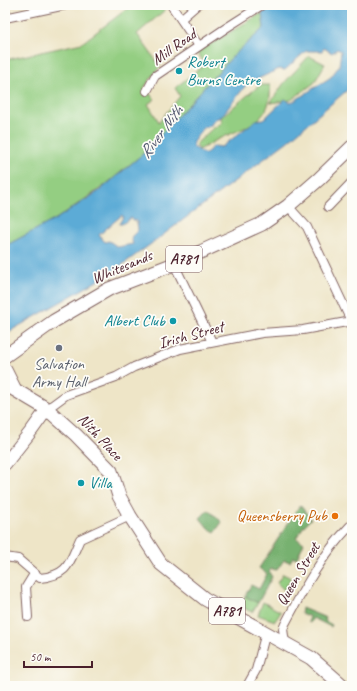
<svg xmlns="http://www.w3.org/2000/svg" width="357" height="691" viewBox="0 0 357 691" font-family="Caveat,sans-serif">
	<rect width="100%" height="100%" fill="#fdfcf7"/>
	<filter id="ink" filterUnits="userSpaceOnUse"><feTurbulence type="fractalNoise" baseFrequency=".025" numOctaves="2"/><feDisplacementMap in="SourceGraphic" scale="8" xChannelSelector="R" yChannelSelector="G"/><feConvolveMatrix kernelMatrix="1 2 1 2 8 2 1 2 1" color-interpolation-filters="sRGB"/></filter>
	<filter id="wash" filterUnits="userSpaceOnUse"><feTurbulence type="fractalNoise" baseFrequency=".012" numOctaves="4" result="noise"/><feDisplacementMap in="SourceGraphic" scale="16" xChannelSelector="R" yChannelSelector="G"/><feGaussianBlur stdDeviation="0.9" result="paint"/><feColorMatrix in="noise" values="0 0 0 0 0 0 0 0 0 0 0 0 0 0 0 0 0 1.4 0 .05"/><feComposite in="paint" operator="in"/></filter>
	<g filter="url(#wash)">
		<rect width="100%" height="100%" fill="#eee5c7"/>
		<g fill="#94ce82" stroke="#6f7656">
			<path d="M 132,5 L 162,5 L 165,10 L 137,34 L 160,66 L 144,88 L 155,99 L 148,104 L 159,122 L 180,96 L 175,88 L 205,64 L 197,52 L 262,13 L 264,28 L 234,55 L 144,153 L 104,186 L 56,219 L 5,246 L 5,60 L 82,43 Z"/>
			<path d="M 309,56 L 325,64 L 314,83 L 291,100 L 270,103 L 284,83 Z"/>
			<path d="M 260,85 L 270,85 C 273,121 248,126 221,138 C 214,141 207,146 199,150 L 196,144 L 212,129 L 222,123 L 221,117 Z"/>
			<path d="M 283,574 L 291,578 L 284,590 L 277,583 Z"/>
			<path d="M 245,596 L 258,603 L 252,612 L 239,606 Z"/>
			<path d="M 263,602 L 281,612 L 275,621 L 258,615 Z"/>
		</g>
		<g fill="#77b170" stroke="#60684e">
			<path d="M 300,505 L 311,519 L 304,526 L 296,538 L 304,543 L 297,558 L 293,557 L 290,562 L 284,560 L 277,570 L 271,569 L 269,572 L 272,577 L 258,603 L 245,596 L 251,585 L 259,589 L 267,574 L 259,568 Z"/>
			<path d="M 208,510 L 222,522 L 215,532 L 208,528 L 200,518 Z"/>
			<path d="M 302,608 L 326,618 L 325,621 L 332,625 L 331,627 L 313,618 L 310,623 L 308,622 L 310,617 L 301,613 Z"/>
		</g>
		<path fill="#5cabd6" stroke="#536580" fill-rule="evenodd" d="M 271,5 L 352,5 L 352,86 L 288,141 L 151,244 L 111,273 L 5,334 L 5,246 L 56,219 L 99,191 L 144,153 L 234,55 L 264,28 L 262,13 ZM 324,48 L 332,53 L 337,49 L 341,51 L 339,66 L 331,77 L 291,103 L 285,99 L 264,119 L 256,120 L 222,147 L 214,146 L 205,154 L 193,147 L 193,142 L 203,128 L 210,126 L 215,119 L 221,117 L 247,84 L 279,69 L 285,70 L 306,51 L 322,51 ZM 122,215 L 123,217 L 119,224 L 122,224 L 131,218 L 137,222 L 138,230 L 131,237 L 133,244 L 118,247 L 109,241 L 105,242 L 99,235 Z"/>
	</g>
	<g filter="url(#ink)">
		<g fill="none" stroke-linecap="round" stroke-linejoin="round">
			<g stroke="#836462" stroke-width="10">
				<g id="street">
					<path d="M 171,5 L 199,46"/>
					<path d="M 5,18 L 66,5"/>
					<path d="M 181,19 L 197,5"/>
					<path d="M 147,91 L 155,76 L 226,28 L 262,5"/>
					<path d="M 288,206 L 307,227 L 351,321"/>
					<path d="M 328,207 L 352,182"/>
					<path d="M 174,264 L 212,342"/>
					<path d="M 47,409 L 66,395 L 116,377 L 134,367 L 180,349 L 262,333 L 303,330 L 352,321"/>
					<path d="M 5,557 L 18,559 L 40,578 C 69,575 69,563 80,539 L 130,516"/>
					<path d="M 28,617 L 26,587 L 34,574"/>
					<path d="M 285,643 L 283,629 L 285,624 C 304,588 322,555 350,526 L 352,529"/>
					<path d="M 247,686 L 256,670 L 266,632"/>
				</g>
			</g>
			<g stroke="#836462" stroke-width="14">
				<path id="secondary" d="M 5,464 L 32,430 L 47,409"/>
			</g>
			<g stroke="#836462" stroke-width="15">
				<g id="primary">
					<path d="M 5,356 L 54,321 L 109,289 L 174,264 L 262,224 L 288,206 L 319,179 L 352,147"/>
					<path d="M 5,370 L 14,388"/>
					<path d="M 5,384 L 47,409 L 76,435 L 111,471 L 119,496 L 130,516 L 161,564 L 205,599 L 311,658 L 343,686"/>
				</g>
			</g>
			<use href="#street" stroke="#fff" stroke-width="8"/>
			<use href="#secondary" stroke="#fff" stroke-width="12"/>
			<use href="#primary" stroke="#fff" stroke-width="13"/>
		</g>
	</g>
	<g fill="#0f9aa8" stroke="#fdfcf7" stroke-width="1.5">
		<circle cx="179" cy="71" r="4"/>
		<circle cx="173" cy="321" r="4"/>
		<circle cx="81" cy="483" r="4"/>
	</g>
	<circle fill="#6b7280" stroke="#fdfcf7" stroke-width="1.5" cx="59" cy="348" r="4"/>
	<circle fill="#e8710a" stroke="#fdfcf7" stroke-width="1.5" cx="335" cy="516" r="4"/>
	<g text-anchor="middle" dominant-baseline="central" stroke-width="3.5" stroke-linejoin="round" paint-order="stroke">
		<g fill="#fdfcf7" stroke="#806168" stroke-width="1">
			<rect x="166" y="246" width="36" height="26" rx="3"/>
			<rect x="209" y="598" width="36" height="26" rx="3"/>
		</g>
		<g font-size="15" font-weight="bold" fill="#4a1f2b">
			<text x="184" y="259">A781</text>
			<text x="227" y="611">A781</text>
		</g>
		<g font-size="16" fill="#4a1f2b" stroke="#fdfcf7">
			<text transform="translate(174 47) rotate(-35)">Mill Road</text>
			<text transform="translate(122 267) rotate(-23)">Whitesands</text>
			<text transform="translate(191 335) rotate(-15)">Irish Street</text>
			<text transform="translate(100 437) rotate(47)">Nith Place</text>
			<text transform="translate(298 574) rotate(-59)">Queen Street</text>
		</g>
		<g font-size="16" fill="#0d838f" stroke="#fdfcf7" text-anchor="start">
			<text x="187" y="62">Robert<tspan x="187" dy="18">Burns Centre</tspan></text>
			<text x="165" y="321" text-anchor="end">Albert Club</text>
			<text x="89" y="483">Villa</text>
		</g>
		<g font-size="16" fill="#5b616d" stroke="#fdfcf7">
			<text x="59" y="364">Salvation<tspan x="59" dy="18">Army Hall</tspan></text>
		</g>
		<g font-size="16" fill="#c56008" stroke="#fdfcf7" text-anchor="end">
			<text x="327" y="516">Queensberry Pub</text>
		</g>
		<g font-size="17" font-style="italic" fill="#51576f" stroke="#fdfcf7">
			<text transform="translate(161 132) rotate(-53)">River Nith</text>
		</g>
	</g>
	<rect width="357" height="691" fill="none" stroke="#fdfcf7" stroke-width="20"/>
	<path d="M24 661v6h68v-6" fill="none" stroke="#4a1f2b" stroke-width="2"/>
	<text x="30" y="661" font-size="12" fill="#4a1f2b" stroke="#fdfcf7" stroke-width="3" paint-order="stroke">50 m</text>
</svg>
